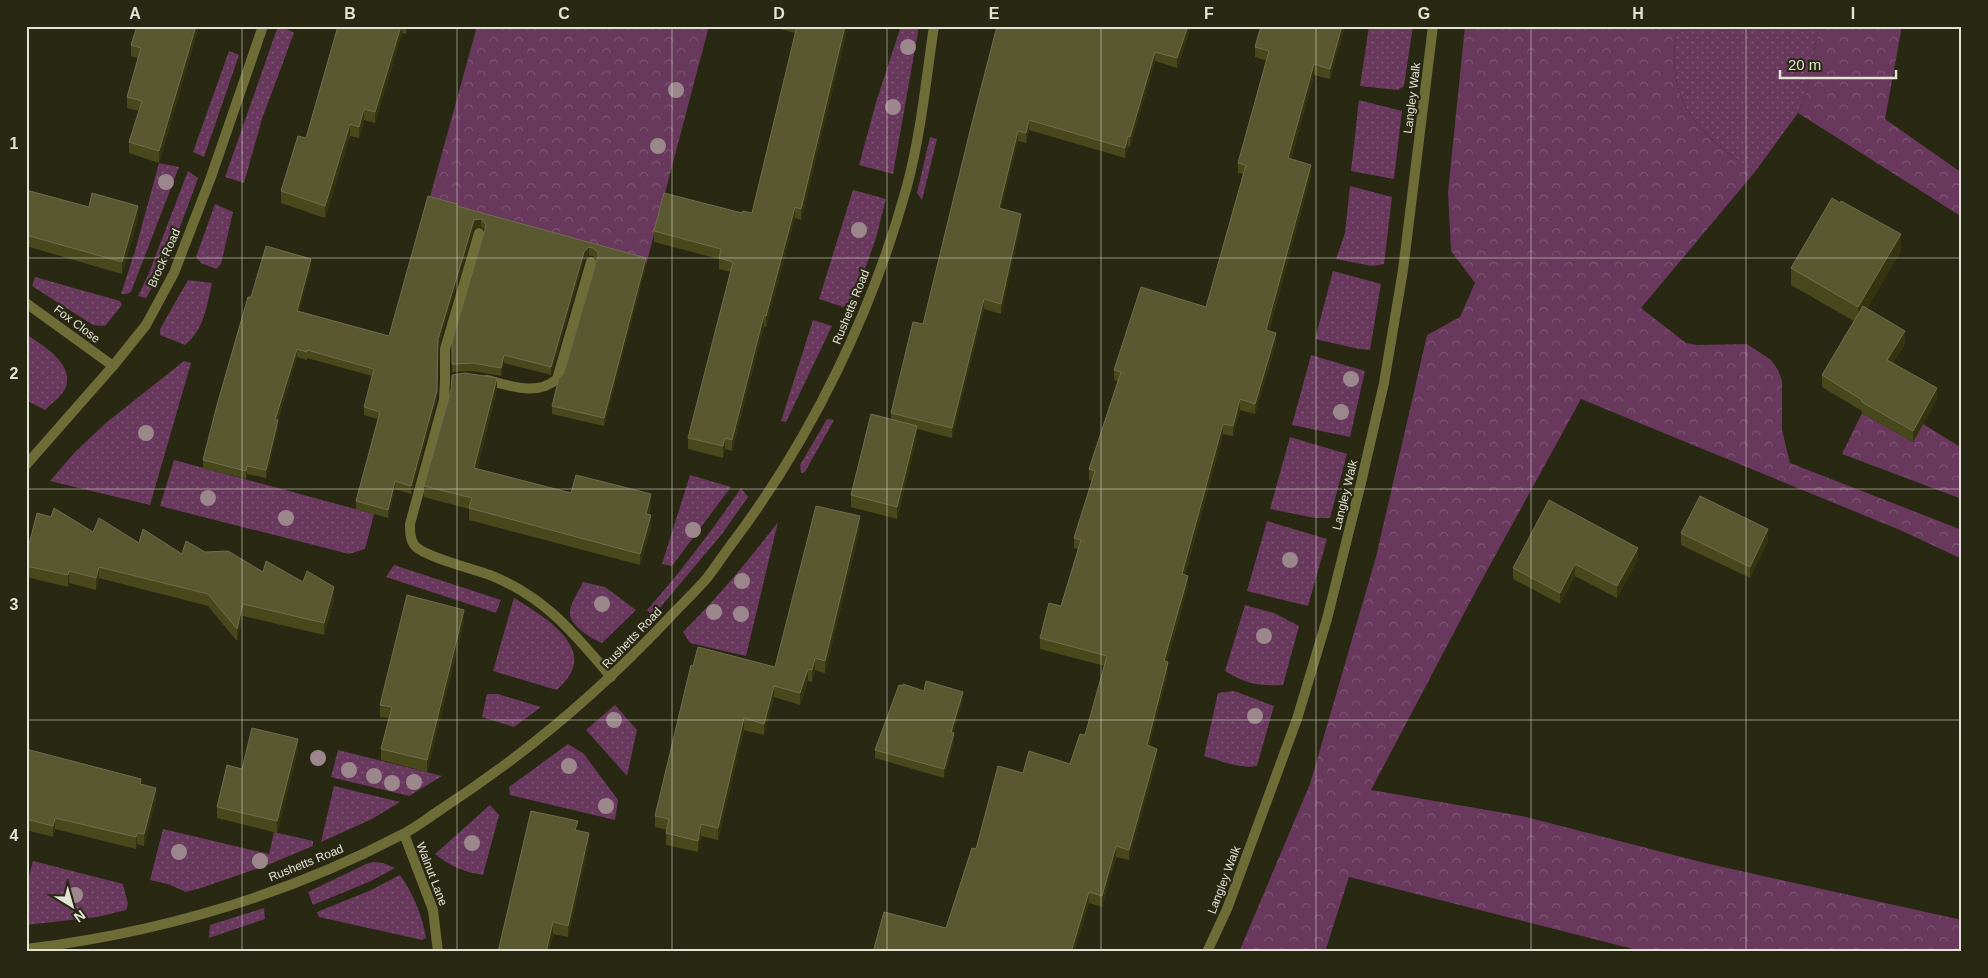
<svg xmlns="http://www.w3.org/2000/svg" width="1988" height="978" viewBox="0 0 1988 978" font-family="Helvetica,sans-serif">
	<defs>
		<pattern id="grass-dots" width="8" height="8" patternUnits="userSpaceOnUse" patternTransform="scale(1.25)"><rect width="8" height="8" fill="#68385d"/><path d="M2 2h.1M6 6h.1" fill="none" stroke="#7d5574" stroke-width="1.8" stroke-linecap="round"/></pattern>
		<pattern id="forest-crowns" width="20" height="18" patternUnits="userSpaceOnUse" patternTransform="scale(1.25)"><rect width="20" height="18" fill="#68385d"/><path d="M2 6a3 3 0 1 1 6 0M12 15a3 3 0 1 1 6 0" fill="none" stroke="#7d5574"/></pattern>
	</defs>
	<rect width="100%" height="100%" fill="#292813"/>
	<g fill="url(#grass-dots)">
		<path d="M 278,26 L 282,26 L 294,33 L 262,119 L 244,183 L 225,177 Z"/>
		<path d="M 901,26 L 919,26 L 893,174 L 859,165 L 877,99 Z"/>
		<path d="M 1369,26 L 1413,26 L 1404,86 L 1398,90 L 1360,86 Z"/>
		<path d="M 1678,26 L 1819,26 L 1806,93 L 1798,113 L 1754,173 C 1699,132 1662,102 1678,26 Z"/>
		<path d="M 229,51 L 239,55 L 204,157 L 193,152 Z"/>
		<path d="M 1359,100 L 1402,111 L 1394,179 L 1351,171 Z"/>
		<path d="M 930,137 L 937,139 L 922,200 L 917,193 Z"/>
		<path d="M 159,163 L 179,167 L 131,292 L 127,294 L 121,294 L 135,251 Z"/>
		<path d="M 188,171 L 198,178 C 183,219 169,261 146,298 L 138,296 L 149,273 Z"/>
		<path d="M 1350,186 L 1392,197 L 1384,264 L 1372,266 L 1336,259 L 1345,233 Z"/>
		<path d="M 853,190 L 886,199 L 876,238 L 864,272 L 851,302 L 843,307 L 819,299 Z"/>
		<path d="M 215,204 L 233,212 L 221,264 L 216,269 L 201,263 L 196,257 Z"/>
		<path d="M 1333,271 L 1381,284 L 1370,350 L 1359,349 L 1315,339 Z"/>
		<path d="M 35,277 L 120,301 L 122,305 L 105,326 L 93,325 L 32,286 Z"/>
		<path d="M 188,280 L 212,283 C 207,305 204,330 185,345 L 160,335 L 160,329 Z"/>
		<path d="M 813,320 L 832,326 L 786,422 L 781,421 Z"/>
		<path d="M 26,334 C 42,345 74,363 66,387 C 63,395 51,404 45,410 L 26,400 Z"/>
		<path d="M 1311,355 L 1365,371 L 1350,437 L 1292,425 Z"/>
		<path d="M 184,361 L 191,363 L 150,505 L 50,481 L 75,452 L 107,422 Z"/>
		<path d="M 827,419 L 834,420 L 805,472 L 801,473 L 800,465 Z"/>
		<path d="M 1290,437 L 1347,454 L 1330,518 L 1315,518 L 1270,509 Z"/>
		<path d="M 174,460 L 374,514 L 365,549 L 349,554 L 160,506 Z"/>
		<path d="M 690,475 L 731,487 L 672,566 L 662,564 Z"/>
		<path d="M 741,488 L 748,497 L 722,534 L 653,616 L 647,610 C 681,571 712,531 741,488 Z"/>
		<path d="M 1267,521 L 1327,539 L 1308,606 L 1247,591 Z"/>
		<path d="M 778,522 L 746,656 L 690,643 L 683,632 C 718,597 748,561 778,522 Z"/>
		<path d="M 394,565 L 501,600 L 496,613 L 386,577 Z"/>
		<path d="M 583,582 L 605,587 L 636,610 L 602,643 C 592,639 567,624 570,611 C 571,602 579,591 583,582 Z"/>
		<path d="M 514,598 C 535,611 583,638 573,668 C 570,677 563,684 557,690 L 493,671 Z"/>
		<path d="M 1245,605 L 1274,613 L 1299,626 L 1283,685 C 1258,686 1246,684 1225,671 Z"/>
		<path d="M 1234,691 L 1274,706 L 1257,766 C 1239,769 1221,761 1204,756 L 1218,693 Z"/>
		<path d="M 487,694 L 498,694 L 541,707 L 514,727 L 482,717 Z"/>
		<path d="M 615,705 L 637,730 L 627,776 L 586,730 Z"/>
		<path d="M 568,744 L 584,754 L 618,800 L 615,820 L 510,795 L 509,787 Z"/>
		<path d="M 338,750 L 442,776 L 409,796 L 331,777 Z"/>
		<path d="M 334,786 L 400,802 L 372,819 L 321,842 Z"/>
		<path d="M 490,805 L 499,815 L 483,875 C 464,872 450,866 435,854 Z"/>
		<path d="M 163,829 L 269,854 L 274,832 L 313,841 L 313,846 L 265,866 L 201,888 L 186,892 L 168,884 L 150,880 Z"/>
		<path d="M 33,861 L 123,884 L 128,904 L 126,910 L 97,917 L 26,925 L 26,887 Z"/>
		<path d="M 374,862 L 383,863 L 395,868 L 371,881 L 313,905 L 308,892 L 366,864 Z"/>
		<path d="M 400,875 C 414,895 422,915 426,938 L 422,940 L 319,917 L 317,912 L 369,891 Z"/>
		<path d="M 264,908 L 265,919 L 209,938 L 210,925 Z"/>
	</g>
	<g fill="url(#forest-crowns)">
		<path d="M 477,26 L 709,26 L 646,265 L 565,244 L 428,204 Z"/>
		<path d="M 1465,26 L 1678,26 C 1662,102 1699,132 1754,173 L 1641,308 L 1686,343 L 1697,345 L 1747,344 L 1771,360 L 1778,370 L 1782,381 L 1782,430 L 1790,463 L 1962,530 L 1962,559 L 1900,530 L 1581,399 L 1478,587 L 1371,790 L 1522,816 L 1705,863 L 1962,920 L 1962,952 L 1645,952 L 1349,877 L 1325,952 L 1239,952 L 1310,784 L 1376,557 L 1427,335 L 1460,317 L 1475,283 L 1451,251 L 1448,192 Z"/>
		<path d="M 1819,26 L 1902,26 L 1885,119 L 1962,173 L 1962,217 L 1798,113 L 1806,93 Z"/>
		<path d="M 1862,413 L 1913,442 L 1923,424 L 1962,448 L 1962,499 L 1842,454 Z"/>
	</g>
	<g fill="none" stroke-linecap="round" stroke-linejoin="round">
		<g stroke="#6e6d38" stroke-width="10">
			<path d="M 479,233 L 445,349 L 445,381 L 444,400 L 410,524 C 410,532 410,540 415,546 C 425,557 474,569 490,575 C 545,597 574,633 611,677"/>
			<path d="M 486,380 C 510,385 536,397 557,379 L 591,262"/>
		</g>
		<g stroke="#6e6d38" stroke-width="10">
			<path d="M 26,303 L 113,366"/>
			<path d="M 26,465 L 113,366 L 146,325 L 174,273 L 211,177 L 263,26"/>
			<path d="M 404,834 L 433,910 L 438,952"/>
			<path d="M 26,949 C 156,933 285,896 401,835 C 414,829 425,820 437,812 C 460,797 483,781 506,764 C 565,720 618,672 668,619 C 681,605 695,592 707,578 C 717,565 726,551 736,538 C 813,435 873,310 907,186 C 921,134 926,79 934,26"/>
			<path d="M 1207,952 L 1227,909 L 1297,719 L 1327,619 L 1361,483 L 1384,383 L 1403,270 L 1433,26"/>
		</g>
	</g>
	<g fill="#9c878d">
		<circle cx="908" cy="47" r="8"/>
		<circle cx="676" cy="90" r="8"/>
		<circle cx="893" cy="107" r="8"/>
		<circle cx="658" cy="146" r="8"/>
		<circle cx="166" cy="182" r="8"/>
		<circle cx="859" cy="230" r="8"/>
		<circle cx="1351" cy="379" r="8"/>
		<circle cx="1341" cy="412" r="8"/>
		<circle cx="146" cy="433" r="8"/>
		<circle cx="208" cy="498" r="8"/>
		<circle cx="286" cy="518" r="8"/>
		<circle cx="693" cy="530" r="8"/>
		<circle cx="1290" cy="560" r="8"/>
		<circle cx="742" cy="581" r="8"/>
		<circle cx="602" cy="604" r="8"/>
		<circle cx="714" cy="612" r="8"/>
		<circle cx="741" cy="614" r="8"/>
		<circle cx="1264" cy="636" r="8"/>
		<circle cx="1255" cy="716" r="8"/>
		<circle cx="614" cy="720" r="8"/>
		<circle cx="318" cy="758" r="8"/>
		<circle cx="569" cy="766" r="8"/>
		<circle cx="349" cy="770" r="8"/>
		<circle cx="374" cy="776" r="8"/>
		<circle cx="414" cy="782" r="8"/>
		<circle cx="392" cy="783" r="8"/>
		<circle cx="606" cy="806" r="8"/>
		<circle cx="472" cy="843" r="8"/>
		<circle cx="179" cy="852" r="8"/>
		<circle cx="260" cy="861" r="8"/>
		<circle cx="75" cy="895" r="8"/>
	</g>
	<g fill="#49481d">
		<path d="M 137,26 L 199,26 L 159,163 L 129,153 L 129,142 L 139,111 L 127,108 L 127,97 L 138,58 L 131,56 L 131,45 Z"/>
		<path d="M 338,26 L 408,26 L 406,34 L 402,33 L 375,123 L 364,120 L 359,138 L 350,136 L 325,218 L 281,203 L 281,191 L 306,138 Z"/>
		<path d="M 768,26 L 848,26 L 801,220 L 795,218 L 766,327 L 764,326 L 732,451 L 725,449 L 723,458 L 688,449 L 688,438 L 731,272 L 719,269 L 719,259 L 654,242 L 654,231 L 742,213 L 752,213 L 796,33 Z"/>
		<path d="M 1191,26 L 1177,68 L 1155,61 L 1130,147 L 1128,146 L 1125,158 L 1029,130 L 1026,143 L 1018,141 L 1001,209 L 1021,224 L 1001,314 L 984,309 L 952,438 L 917,429 L 917,437 L 897,519 L 851,507 L 851,495 L 891,419 L 891,413 L 923,324 L 971,127 L 1124,28 Z"/>
		<path d="M 1345,26 L 1330,79 L 1314,75 L 1291,159 L 1311,175 L 1269,331 L 1276,343 L 1255,414 L 1240,410 L 1233,436 L 1223,434 L 1185,575 L 1188,586 L 1167,661 L 1168,672 L 1149,746 L 1157,759 L 1129,860 L 1116,857 L 1102,907 L 1089,903 L 1074,952 L 873,952 L 946,928 L 976,849 L 1023,773 L 1070,764 L 1085,735 L 1105,666 L 1040,649 L 1040,638 L 1061,606 L 1078,549 L 1074,548 L 1074,538 L 1092,481 L 1089,480 L 1089,469 L 1118,381 L 1114,380 L 1114,370 L 1206,307 L 1243,174 L 1238,173 L 1238,163 L 1267,61 L 1255,57 L 1255,47 Z"/>
		<path d="M 26,190 L 89,207 L 138,218 L 122,274 L 26,246 Z"/>
		<path d="M 457,207 L 646,258 L 646,266 L 604,426 L 552,414 L 552,406 L 564,373 L 597,259 L 593,256 L 589,256 L 584,260 L 551,375 L 504,363 L 501,376 L 473,371 L 452,372 L 452,342 L 485,230 L 484,229 L 481,227 L 474,228 L 438,347 L 437,399 L 411,494 L 395,489 L 388,518 L 356,509 L 356,501 L 378,419 L 364,415 L 364,407 L 372,376 L 307,358 L 307,360 L 297,357 L 278,420 L 278,429 L 266,478 L 247,474 L 246,479 L 203,468 L 203,460 L 251,297 L 311,267 L 299,311 L 389,336 Z"/>
		<path d="M 1901,251 L 1867,308 L 1905,343 L 1893,363 L 1937,399 L 1913,442 L 1862,413 L 1862,411 L 1822,387 L 1822,375 L 1854,321 L 1791,285 L 1791,268 Z"/>
		<path d="M 497,389 L 477,469 L 571,493 L 651,506 L 649,515 L 651,527 L 640,565 L 469,520 L 469,509 L 424,497 L 424,486 Z"/>
		<path d="M 860,528 L 825,673 L 815,670 L 812,682 L 808,681 L 800,705 L 774,697 L 764,735 L 744,730 L 718,840 L 701,836 L 698,852 L 666,845 L 666,833 L 667,830 L 655,827 L 655,816 L 775,667 Z"/>
		<path d="M 93,532 L 182,554 L 205,552 L 263,572 L 334,599 L 324,635 L 243,616 L 237,641 L 208,606 L 99,578 L 96,590 L 69,583 L 68,587 L 26,577 L 26,556 Z"/>
		<path d="M 1681,533 L 1768,541 L 1750,578 L 1681,545 Z"/>
		<path d="M 1638,559 L 1617,598 L 1575,576 L 1560,604 L 1513,579 L 1513,568 Z"/>
		<path d="M 464,622 L 427,772 L 381,760 L 381,749 L 389,718 L 380,717 L 380,705 Z"/>
		<path d="M 924,691 L 963,700 L 953,733 L 954,741 L 944,778 L 875,758 L 875,750 Z"/>
		<path d="M 26,749 L 141,784 L 156,799 L 144,846 L 137,844 L 136,849 L 55,829 L 53,837 L 26,830 Z"/>
		<path d="M 298,750 L 277,833 L 217,818 L 217,807 L 242,769 Z"/>
		<path d="M 578,831 L 589,845 L 568,937 L 553,934 L 549,952 L 498,952 Z"/>
	</g>
	<g fill="#353411">
		<path d="M 196,26 L 199,26 L 159,163 L 159,151 Z"/>
		<path d="M 401,26 L 402,26 L 402,33 L 375,123 L 375,112 Z"/>
		<path d="M 406,26 L 408,26 L 406,34 Z"/>
		<path d="M 845,26 L 848,26 L 801,220 L 801,209 Z"/>
		<path d="M 1188,26 L 1191,26 L 1177,68 L 1177,58 Z"/>
		<path d="M 1342,26 L 1345,26 L 1330,79 L 1330,69 Z"/>
		<path d="M 1155,52 L 1155,61 L 1130,147 L 1130,137 Z"/>
		<path d="M 1314,64 L 1314,75 L 1288,169 L 1288,158 Z"/>
		<path d="M 364,109 L 364,120 L 359,138 L 359,127 Z"/>
		<path d="M 1029,120 L 1029,130 L 1026,143 L 1026,133 Z"/>
		<path d="M 350,124 L 350,136 L 325,218 L 325,206 Z"/>
		<path d="M 1018,131 L 1018,141 L 999,218 L 999,208 Z"/>
		<path d="M 1128,136 L 1128,146 L 1125,158 L 1125,148 Z"/>
		<path d="M 1311,165 L 1311,175 L 1266,341 L 1266,330 Z"/>
		<path d="M 138,206 L 138,218 L 122,274 L 122,262 Z"/>
		<path d="M 795,207 L 795,218 L 766,327 L 766,316 Z"/>
		<path d="M 1021,214 L 1021,224 L 1001,314 L 1001,304 Z"/>
		<path d="M 481,219 L 481,227 L 474,228 L 438,347 L 437,399 L 411,494 L 411,486 L 438,339 L 474,220 Z"/>
		<path d="M 1901,234 L 1901,251 L 1858,324 L 1858,307 Z"/>
		<path d="M 589,247 L 589,256 L 584,260 L 551,375 L 551,367 L 584,252 Z"/>
		<path d="M 646,258 L 646,266 L 604,426 L 604,418 Z"/>
		<path d="M 311,259 L 311,267 L 297,319 L 297,311 Z"/>
		<path d="M 984,299 L 984,309 L 952,438 L 952,428 Z"/>
		<path d="M 764,315 L 764,326 L 732,451 L 732,440 Z"/>
		<path d="M 1905,331 L 1905,343 L 1887,372 L 1887,360 Z"/>
		<path d="M 1276,333 L 1276,343 L 1255,414 L 1255,404 Z"/>
		<path d="M 297,349 L 297,357 L 275,428 L 275,420 Z"/>
		<path d="M 504,355 L 504,363 L 501,376 L 501,368 Z"/>
		<path d="M 497,378 L 497,389 L 474,480 L 474,468 Z"/>
		<path d="M 1937,388 L 1937,399 L 1913,442 L 1913,431 Z"/>
		<path d="M 1240,399 L 1240,410 L 1233,436 L 1233,426 Z"/>
		<path d="M 278,420 L 278,429 L 266,478 L 266,470 Z"/>
		<path d="M 1223,424 L 1223,434 L 1182,585 L 1182,574 Z"/>
		<path d="M 917,426 L 917,437 L 897,519 L 897,507 Z"/>
		<path d="M 725,438 L 725,449 L 723,458 L 723,446 Z"/>
		<path d="M 247,466 L 247,474 L 246,479 L 246,471 Z"/>
		<path d="M 395,481 L 395,489 L 388,518 L 388,510 Z"/>
		<path d="M 651,494 L 651,506 L 646,526 L 646,514 Z"/>
		<path d="M 651,515 L 651,527 L 640,565 L 640,554 Z"/>
		<path d="M 860,516 L 860,528 L 825,673 L 825,661 Z"/>
		<path d="M 1768,529 L 1768,541 L 1750,578 L 1750,567 Z"/>
		<path d="M 1638,548 L 1638,559 L 1617,598 L 1617,586 Z"/>
		<path d="M 1575,564 L 1575,576 L 1560,604 L 1560,593 Z"/>
		<path d="M 99,567 L 99,578 L 96,590 L 96,578 Z"/>
		<path d="M 69,571 L 69,583 L 68,587 L 68,575 Z"/>
		<path d="M 1188,576 L 1188,586 L 1164,671 L 1164,661 Z"/>
		<path d="M 334,587 L 334,599 L 324,635 L 324,623 Z"/>
		<path d="M 243,604 L 243,616 L 237,641 L 237,629 Z"/>
		<path d="M 464,610 L 464,622 L 427,772 L 427,760 Z"/>
		<path d="M 815,658 L 815,670 L 812,682 L 812,670 Z"/>
		<path d="M 1168,662 L 1168,672 L 1147,756 L 1147,745 Z"/>
		<path d="M 808,669 L 808,681 L 800,705 L 800,693 Z"/>
		<path d="M 774,686 L 774,697 L 764,735 L 764,724 Z"/>
		<path d="M 963,692 L 963,700 L 951,740 L 951,732 Z"/>
		<path d="M 744,718 L 744,730 L 718,840 L 718,828 Z"/>
		<path d="M 954,733 L 954,741 L 944,778 L 944,769 Z"/>
		<path d="M 298,739 L 298,750 L 277,833 L 277,821 Z"/>
		<path d="M 1157,749 L 1157,759 L 1129,860 L 1129,850 Z"/>
		<path d="M 156,788 L 156,799 L 144,846 L 144,834 Z"/>
		<path d="M 55,818 L 55,829 L 53,837 L 53,826 Z"/>
		<path d="M 701,824 L 701,836 L 698,852 L 698,841 Z"/>
		<path d="M 137,833 L 137,844 L 136,849 L 136,837 Z"/>
		<path d="M 589,833 L 589,845 L 568,937 L 568,926 Z"/>
		<path d="M 1116,846 L 1116,857 L 1102,907 L 1102,896 Z"/>
		<path d="M 1089,892 L 1089,903 L 1074,952 L 1071,952 Z"/>
		<path d="M 553,922 L 553,934 L 549,952 L 546,952 Z"/>
	</g>
	<g fill="#595831" stroke="#6f6e4b">
		<path d="M 137,26 L 196,26 L 159,151 L 129,142 L 142,101 L 127,97 L 141,48 L 131,45 Z"/>
		<path d="M 338,26 L 401,26 L 375,112 L 364,109 L 359,127 L 350,124 L 325,206 L 281,191 L 298,136 L 306,138 Z"/>
		<path d="M 797,26 L 845,26 L 801,209 L 795,207 L 766,316 L 764,315 L 732,440 L 725,438 L 723,446 L 688,438 L 733,262 L 719,258 L 721,249 L 654,231 L 664,193 L 742,213 L 743,211 L 752,213 Z"/>
		<path d="M 997,26 L 1115,26 L 1124,28 L 1125,26 L 1188,26 L 1177,58 L 1155,52 L 1130,137 L 1128,136 L 1125,148 L 1029,120 L 1026,133 L 1018,131 L 999,208 L 1021,214 L 1001,304 L 984,299 L 952,428 L 891,413 L 913,322 L 923,324 L 971,127 Z"/>
		<path d="M 1261,26 L 1342,26 L 1330,69 L 1314,64 L 1288,158 L 1311,165 L 1266,330 L 1276,333 L 1255,404 L 1240,399 L 1233,426 L 1223,424 L 1182,574 L 1188,576 L 1164,661 L 1168,662 L 1147,745 L 1157,749 L 1129,850 L 1116,846 L 1102,896 L 1089,892 L 1071,952 L 873,952 L 884,912 L 946,928 L 972,848 L 976,849 L 998,766 L 1023,773 L 1029,751 L 1070,764 L 1080,734 L 1085,735 L 1107,656 L 1040,638 L 1049,603 L 1061,606 L 1081,540 L 1074,538 L 1095,471 L 1089,469 L 1121,372 L 1114,370 L 1141,287 L 1206,307 L 1246,165 L 1238,163 L 1269,51 L 1255,47 Z"/>
		<path d="M 26,190 L 89,207 L 92,193 L 138,206 L 122,262 L 26,235 Z"/>
		<path d="M 428,196 L 457,204 L 457,206 L 646,258 L 604,418 L 552,406 L 559,378 L 564,373 L 598,256 L 598,252 L 593,248 L 589,247 L 584,252 L 551,367 L 504,355 L 501,368 L 473,363 L 452,364 L 452,342 L 486,226 L 484,221 L 481,219 L 474,220 L 438,339 L 437,391 L 411,486 L 395,481 L 388,510 L 356,501 L 380,412 L 364,407 L 374,369 L 307,350 L 307,352 L 297,349 L 275,420 L 278,420 L 266,470 L 247,466 L 246,471 L 203,460 L 217,405 L 248,297 L 251,297 L 266,246 L 311,259 L 297,311 L 389,336 Z"/>
		<path d="M 1832,198 L 1840,203 L 1841,201 L 1901,234 L 1858,307 L 1791,268 Z"/>
		<path d="M 1863,306 L 1905,331 L 1887,360 L 1937,388 L 1913,431 L 1862,402 L 1862,400 L 1822,375 Z"/>
		<path d="M 465,373 L 497,378 L 474,468 L 571,493 L 576,475 L 651,494 L 646,514 L 651,515 L 640,554 L 469,508 L 472,498 L 424,486 L 451,390 L 452,375 Z"/>
		<path d="M 871,414 L 917,426 L 897,507 L 851,495 Z"/>
		<path d="M 1700,496 L 1768,529 L 1750,567 L 1681,533 Z"/>
		<path d="M 1549,500 L 1638,548 L 1617,586 L 1575,564 L 1560,593 L 1513,568 Z"/>
		<path d="M 816,506 L 860,516 L 825,661 L 815,658 L 812,670 L 808,669 L 800,693 L 774,686 L 764,724 L 744,718 L 718,828 L 701,824 L 698,841 L 666,833 L 669,819 L 655,816 L 691,665 L 693,666 L 698,647 L 775,667 Z"/>
		<path d="M 54,508 L 93,532 L 99,518 L 139,543 L 143,529 L 182,554 L 186,541 L 205,552 L 228,551 L 263,572 L 266,561 L 303,582 L 307,571 L 334,587 L 324,623 L 243,604 L 237,629 L 208,594 L 99,567 L 96,578 L 69,571 L 68,575 L 26,566 L 26,556 L 37,513 L 51,517 Z"/>
		<path d="M 407,595 L 464,610 L 427,760 L 381,749 L 392,707 L 380,705 Z"/>
		<path d="M 926,681 L 963,692 L 951,732 L 954,733 L 944,769 L 875,750 L 899,685 L 903,686 L 903,684 L 924,691 Z"/>
		<path d="M 252,728 L 298,739 L 277,821 L 217,807 L 227,765 L 242,769 Z"/>
		<path d="M 26,749 L 141,779 L 140,784 L 156,788 L 144,834 L 137,833 L 136,837 L 55,818 L 53,826 L 26,819 Z"/>
		<path d="M 531,811 L 578,821 L 575,830 L 589,833 L 568,926 L 553,922 L 546,952 L 498,952 Z"/>
	</g>
	<path fill="none" stroke="#e3e3d6" stroke-width="1" stroke-opacity="0.55" d="M 242,26 L 242,952M 457,26 L 457,952M 672,26 L 672,952M 887,26 L 887,952M 1101,26 L 1101,952M 1316,26 L 1316,952M 1531,26 L 1531,952M 1746,26 L 1746,952M 26,258 L 1962,258M 26,489 L 1962,489M 26,720 L 1962,720"/>
	<g text-anchor="middle" dominant-baseline="central" stroke-width="4.5" stroke-linejoin="round" paint-order="stroke">
		<g font-size="12" fill="#e3e3d6" stroke="#292813">
			<text transform="translate(1412 98) rotate(-83)">Langley Walk</text>
			<text transform="translate(164 258) rotate(-66)">Brock Road</text>
			<text transform="translate(851 307) rotate(-68)">Rushetts Road</text>
			<text transform="translate(77 324) rotate(37)">Fox Close</text>
			<text transform="translate(1345 495) rotate(-76)">Langley Walk</text>
			<text transform="translate(632 638) rotate(-46)">Rushetts Road</text>
			<text transform="translate(306 863) rotate(-22)">Rushetts Road</text>
			<text transform="translate(432 874) rotate(69)">Walnut Lane</text>
			<text transform="translate(1224 880) rotate(-69)">Langley Walk</text>
		</g>
	</g>
	<rect width="1988" height="978" fill="none" stroke="#292813" stroke-width="55"/>
	<g transform="translate(72 906) rotate(143)" stroke="#292813" stroke-width="4" paint-order="stroke">
	<path d="M0-4L9 19L0 12L-9 19Z" fill="#e3e3d6"/>
	<text y="-8" font-size="14" font-weight="bold" text-anchor="middle" fill="#e3e3d6">N</text>
	</g>
	<path d="M1780 70v8h116v-8" fill="none" stroke="#e3e3d6" stroke-width="2.5"/>
	<text x="1788" y="70" font-size="15" fill="#e3e3d6" stroke="#292813" stroke-width="4" paint-order="stroke">20 m</text>
	<rect x="28" y="28" width="1932" height="922" fill="none" stroke="#e3e3d6" stroke-width="2"/>
	<g font-size="16" text-anchor="middle" font-weight="bold" fill="#e3e3d6">
		<text x="135" y="19">A</text>
		<text x="350" y="19">B</text>
		<text x="564" y="19">C</text>
		<text x="779" y="19">D</text>
		<text x="994" y="19">E</text>
		<text x="1209" y="19">F</text>
		<text x="1424" y="19">G</text>
		<text x="1638" y="19">H</text>
		<text x="1853" y="19">I</text>
		<text x="14" y="149">1</text>
		<text x="14" y="379">2</text>
		<text x="14" y="610">3</text>
		<text x="14" y="841">4</text>
	</g>
</svg>
